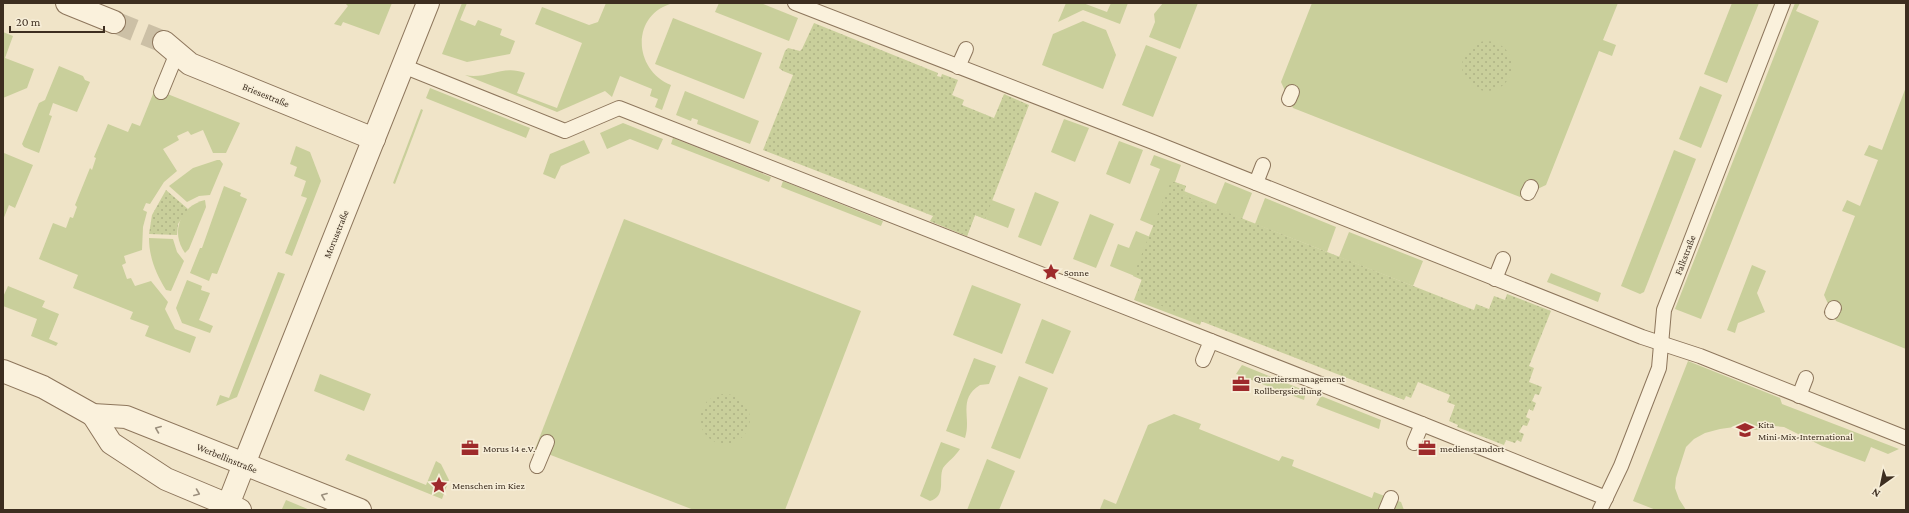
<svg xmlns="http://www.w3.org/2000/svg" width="1909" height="513" viewBox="0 0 1909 513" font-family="'Crimson Pro',serif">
	<defs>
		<pattern id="park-dots" width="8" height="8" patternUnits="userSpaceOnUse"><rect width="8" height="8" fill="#c9cf9b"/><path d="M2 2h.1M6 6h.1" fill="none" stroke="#aeb285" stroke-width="1.8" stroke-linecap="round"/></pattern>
	</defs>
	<rect width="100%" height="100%" fill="#f0e4c8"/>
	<g fill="#c9cf9b">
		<path d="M 345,3 L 392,3 L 379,35 L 343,22 L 341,26 L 334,24 L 348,6 Z"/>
		<path d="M 462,3 L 467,3 L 460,20 L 475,26 L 478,20 L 502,29 L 500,35 L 515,41 L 510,54 L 467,62 L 442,54 Z"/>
		<path d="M 606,3 L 674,3 C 631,13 632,69 671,85 L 662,110 L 655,107 L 658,99 L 650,96 L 652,89 L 620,76 L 612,97 L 605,91 L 557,112 L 465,75 C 486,80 503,64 525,73 L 517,93 L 557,108 L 582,43 L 535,24 L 542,7 L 589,25 L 598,22 Z"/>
		<path d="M 719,3 L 761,3 L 798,18 L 789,41 L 715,12 Z"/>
		<path d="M 1066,3 L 1083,3 L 1107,12 L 1111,3 L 1128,3 L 1120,24 L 1083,10 L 1058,22 Z"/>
		<path d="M 1163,3 L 1198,3 L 1180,49 L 1149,37 L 1155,22 L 1154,14 Z"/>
		<path d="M 1312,3 L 1618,3 L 1603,40 L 1616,45 L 1612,56 L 1599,51 L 1546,185 L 1520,197 L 1293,108 L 1281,82 Z"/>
		<path d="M 1732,3 L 1759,3 L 1727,83 L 1704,74 Z"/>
		<path d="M 1795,3 L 1800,3 L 1796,11 L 1819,21 L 1701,319 L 1675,309 Z"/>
		<path d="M 673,18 L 762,53 L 744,99 L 655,64 Z"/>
		<path d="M 1083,21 L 1106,30 L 1116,55 L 1103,89 L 1042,65 L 1053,34 Z"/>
		<path d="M 3,32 L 13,36 L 5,58 L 34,69 L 27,88 L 3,98 Z"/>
		<path d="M 1146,45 L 1177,57 L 1153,117 L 1122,105 Z"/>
		<path d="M 59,66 L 83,76 L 85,80 L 90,82 L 77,112 L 53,103 L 49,115 L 52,116 L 39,153 L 24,147 L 22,144 L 39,103 L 45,100 Z"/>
		<path d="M 1700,86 L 1722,95 L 1701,148 L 1679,139 Z"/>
		<path d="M 1906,87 L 1906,349 L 1836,321 L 1824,295 L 1855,216 L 1842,211 L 1847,200 L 1860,206 L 1878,160 L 1864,155 L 1869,145 L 1882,150 Z"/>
		<path d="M 430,88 L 530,128 L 526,138 L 428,99 L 426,98 Z"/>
		<path d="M 155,89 L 240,123 L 226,153 L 213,153 L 203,130 L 191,135 L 188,131 L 177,136 L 179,140 L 163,149 L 177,171 L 164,182 L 150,204 L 146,203 L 143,210 L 147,212 L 143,227 L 142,250 L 124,256 L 126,263 L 122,265 L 127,279 L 131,278 L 135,286 L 151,281 L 168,302 L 165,309 L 175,329 L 196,337 L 190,353 L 145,336 L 149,326 L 130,319 L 133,312 L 73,288 L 78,275 L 39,259 L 53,223 L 66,228 L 70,217 L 73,218 L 77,207 L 75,205 L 90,168 L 92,170 L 96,158 L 94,157 L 108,124 L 128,132 L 132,123 L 140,126 Z"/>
		<path d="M 685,91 L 759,121 L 750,144 L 697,124 L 698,120 L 692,118 L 691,121 L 676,115 Z"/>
		<path d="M 421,109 L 423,110 L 395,184 L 393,183 Z"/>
		<path d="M 1064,119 L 1089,128 L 1075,162 L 1051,152 Z"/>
		<path d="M 623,123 L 663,139 L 658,150 L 630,139 L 607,149 L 600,133 Z"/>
		<path d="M 673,138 L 771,177 L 769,182 L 671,144 Z"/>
		<path d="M 584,140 L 590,153 L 561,166 L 555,179 L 543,174 L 550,154 Z"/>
		<path d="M 1119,141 L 1143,150 L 1130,184 L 1106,174 Z"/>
		<path d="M 296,146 L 310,152 L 321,181 L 292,256 L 285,253 L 307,198 L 301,196 L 306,181 L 294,176 L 297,167 L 290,164 Z"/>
		<path d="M 1674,150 L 1696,159 L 1644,292 L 1640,294 L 1621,286 Z"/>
		<path d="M 4,153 L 33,165 L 15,208 L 9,205 L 3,220 Z"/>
		<path d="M 1154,155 L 1181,165 L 1175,182 L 1186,186 L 1184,191 L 1216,204 L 1225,182 L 1252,193 L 1242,219 L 1182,195 L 1159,228 L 1140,220 L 1160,169 L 1150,165 Z"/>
		<path d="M 217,160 L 220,160 L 223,164 L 210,195 L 199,196 L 187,202 L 169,186 L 193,168 Z"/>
		<path d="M 783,181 L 883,221 L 881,226 L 781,187 Z"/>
		<path d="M 224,186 L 241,193 L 240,196 L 247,199 L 217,274 L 212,273 L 209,281 L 190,273 L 200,248 L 202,248 Z"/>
		<path d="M 1035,192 L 1059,202 L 1041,246 L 1018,237 Z"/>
		<path d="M 984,197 L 1015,209 L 1008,228 L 975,215 L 967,236 L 930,221 Z"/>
		<path d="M 1265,198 L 1336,227 L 1327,252 L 1255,224 Z"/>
		<path d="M 205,200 L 206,207 L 189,249 L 185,253 C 170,232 180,206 205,200 Z"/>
		<path d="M 1090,214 L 1114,224 L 1096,268 L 1073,259 Z"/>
		<path d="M 624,219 L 861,311 L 785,510 L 694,510 L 535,449 Z"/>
		<path d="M 1136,231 L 1155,239 L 1210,300 L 1200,325 L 1134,300 L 1142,279 L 1110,266 L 1118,244 L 1129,248 Z"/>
		<path d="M 1349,232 L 1423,261 L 1413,286 L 1339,257 Z"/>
		<path d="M 149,238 L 173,239 L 177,252 L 184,261 L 171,291 L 166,290 C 156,274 149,257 149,238 Z"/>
		<path d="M 1752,265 L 1766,271 L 1757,293 L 1765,312 L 1738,323 L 1735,333 L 1727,330 Z"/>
		<path d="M 278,272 L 285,274 L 237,397 L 216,406 L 220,395 L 229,398 Z"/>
		<path d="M 1551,273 L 1601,293 L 1598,302 L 1547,282 Z"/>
		<path d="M 187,280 L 202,286 L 201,290 L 210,293 L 199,320 L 213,326 L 210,333 L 182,323 L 176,308 Z"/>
		<path d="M 972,285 L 1021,304 L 1002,354 L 953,335 Z"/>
		<path d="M 8,286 L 45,301 L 42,307 L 59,314 L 49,339 L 58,343 L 56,346 L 31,336 L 37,319 L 3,306 L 3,297 Z"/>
		<path d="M 1042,319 L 1071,331 L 1053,374 L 1025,363 Z"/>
		<path d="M 974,358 L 996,366 L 989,384 L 980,385 C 957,399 972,418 965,438 L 946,431 Z"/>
		<path d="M 1688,361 L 1780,398 L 1782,404 L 1899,449 L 1888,454 L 1871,447 L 1865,462 L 1822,446 L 1784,427 L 1774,426 L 1756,430 L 1734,427 L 1720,429 L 1705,433 L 1694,439 L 1686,447 L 1676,478 L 1675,488 L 1679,499 L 1686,510 L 1656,510 L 1633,501 Z"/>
		<path d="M 1242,365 L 1306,391 L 1304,400 L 1236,374 Z"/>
		<path d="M 320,374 L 371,394 L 364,411 L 314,391 Z"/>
		<path d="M 1019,376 L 1048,388 L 1020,459 L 991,448 Z"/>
		<path d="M 1321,396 L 1381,420 L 1379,429 L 1316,405 Z"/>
		<path d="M 1174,414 L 1201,424 L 1199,429 L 1279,461 L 1282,456 L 1294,460 L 1292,466 L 1372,498 L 1374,492 L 1398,501 L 1401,502 L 1404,510 L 1100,509 L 1104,499 L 1116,504 L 1148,425 Z"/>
		<path d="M 941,442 L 960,449 C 955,457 948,461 943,468 C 938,479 947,496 930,501 L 920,496 Z"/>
		<path d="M 348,454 L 426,485 L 436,461 L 441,464 L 449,480 L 442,499 L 345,460 Z"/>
		<path d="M 987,459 L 1015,471 L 999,510 L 967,510 Z"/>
		<path d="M 286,500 L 310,510 L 282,509 Z"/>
	</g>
	<g fill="url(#park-dots)">
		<path d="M 814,23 L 938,73 L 937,76 L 941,77 L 942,74 L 958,80 L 952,95 L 964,100 L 962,105 L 994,118 L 1004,94 L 1029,105 L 985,219 L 975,215 L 967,236 L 930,221 L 933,216 L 763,150 L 793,75 L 783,71 L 779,68 L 785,51 L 788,48 L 800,51 L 802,49 Z"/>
		<circle cx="1487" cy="66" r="25"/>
		<path d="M 1171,181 L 1186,186 L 1183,195 L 1474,310 L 1476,304 L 1489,309 L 1494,296 L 1505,300 L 1507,294 L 1551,311 L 1529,366 L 1534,368 L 1529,382 L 1542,387 L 1539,395 L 1535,394 L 1532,401 L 1536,403 L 1533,411 L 1529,409 L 1526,417 L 1530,419 L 1527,426 L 1523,425 L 1519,432 L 1524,434 L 1521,442 L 1517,440 L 1515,443 L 1506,440 L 1504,445 L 1457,427 L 1458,425 L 1449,421 L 1455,405 L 1447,402 L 1450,395 L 1418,382 L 1411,398 L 1406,396 L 1404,400 L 1136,296 L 1142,280 L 1133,276 Z"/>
		<path d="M 166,190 L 188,209 L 178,224 L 177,235 L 149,234 L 152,215 Z"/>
		<circle cx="725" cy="419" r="25"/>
	</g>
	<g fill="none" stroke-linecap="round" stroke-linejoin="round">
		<path stroke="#ccc0a6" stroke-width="22" stroke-dasharray="22 11" stroke-linecap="butt" d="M 114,22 L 164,42"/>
		<g stroke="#8d765c" stroke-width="16">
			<g id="service">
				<path d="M 795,3 L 1153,142 L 1642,337 L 1700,356 L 1906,438"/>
				<path d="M 403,66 L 565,131 L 619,108 L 1422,424 L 1606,498"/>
				<path d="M 958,67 L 966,49"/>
				<path d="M 161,92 L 177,53"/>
				<path d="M 1289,99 L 1292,92"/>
				<path d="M 1256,183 L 1263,165"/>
				<path d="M 1528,193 L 1531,187"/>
				<path d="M 1495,279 L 1503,259"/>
				<path d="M 1832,312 L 1834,308"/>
				<path d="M 1203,360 L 1211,341"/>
				<path d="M 1799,396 L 1806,378"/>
				<path d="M 1414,443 L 1422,424"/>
				<path d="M 537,466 L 547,442"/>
				<path d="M 1386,510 L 1391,498"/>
				<path d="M 1600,510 L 1621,466 L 1659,368 L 1664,310 L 1783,3"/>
			</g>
		</g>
		<g stroke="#8d765c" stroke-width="24">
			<g id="minor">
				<path d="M 67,3 L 114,22"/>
				<path d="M 164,42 L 190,64 L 374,139"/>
				<path d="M 244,464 L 428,3"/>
			</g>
		</g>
		<g stroke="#8d765c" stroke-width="24">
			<g id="tertiary">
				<path d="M 3,371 L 43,387 L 93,415 L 126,417 L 360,510"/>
				<path d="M 93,415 L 111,443 L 166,479 L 240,510"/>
				<path d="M 228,505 L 244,464"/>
			</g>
		</g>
		<use href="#service" stroke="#faf1dc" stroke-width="14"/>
		<use href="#minor" stroke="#faf1dc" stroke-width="22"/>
		<use href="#tertiary" stroke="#faf1dc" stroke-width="22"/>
	</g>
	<defs><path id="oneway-chevron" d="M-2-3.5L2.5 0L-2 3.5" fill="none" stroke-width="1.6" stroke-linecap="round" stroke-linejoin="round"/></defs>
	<g stroke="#9c907e">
		<use href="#oneway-chevron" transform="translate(158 429) rotate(-158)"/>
		<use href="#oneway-chevron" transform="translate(197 493) rotate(22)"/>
		<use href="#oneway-chevron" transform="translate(324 496) rotate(-159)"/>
	</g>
	<defs>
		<g id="sight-bare" transform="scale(1.38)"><path d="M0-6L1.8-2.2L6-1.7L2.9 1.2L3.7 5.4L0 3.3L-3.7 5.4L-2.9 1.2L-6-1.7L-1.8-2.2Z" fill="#9e2a2b" stroke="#f7eed8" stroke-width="2.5" paint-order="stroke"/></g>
		<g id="office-bare" transform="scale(1.38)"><path d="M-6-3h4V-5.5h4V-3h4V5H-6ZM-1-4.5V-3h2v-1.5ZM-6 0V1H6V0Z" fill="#9e2a2b" stroke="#f7eed8" stroke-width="2.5" paint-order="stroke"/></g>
		<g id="school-bare" transform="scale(1.38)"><path d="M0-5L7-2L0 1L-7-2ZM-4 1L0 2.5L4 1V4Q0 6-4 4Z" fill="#9e2a2b" stroke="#f7eed8" stroke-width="2.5" paint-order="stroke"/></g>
	</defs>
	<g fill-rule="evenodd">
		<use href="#sight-bare" x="1051" y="272"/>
		<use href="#office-bare" x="1241" y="384"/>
		<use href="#school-bare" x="1745" y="430"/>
		<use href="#office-bare" x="470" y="448"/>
		<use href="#office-bare" x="1427" y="448"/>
		<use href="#sight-bare" x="439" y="485"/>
	</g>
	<g text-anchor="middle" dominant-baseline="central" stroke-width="3" stroke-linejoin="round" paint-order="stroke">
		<g font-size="10" fill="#3d2e20" stroke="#f7eed8">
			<text transform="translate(266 95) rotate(22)">Briesestraße</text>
			<text transform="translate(336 234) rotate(-68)">Morusstraße</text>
			<text transform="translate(1685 255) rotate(-69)">Falkstraße</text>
			<text transform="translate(227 458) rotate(22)">Werbellinstraße</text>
		</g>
		<g font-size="10" fill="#3d2e20" stroke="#f7eed8" text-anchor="start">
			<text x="1064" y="272">Sonne</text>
			<text x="1254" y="378">Quartiersmanagement<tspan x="1254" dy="12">Rollbergsiedlung</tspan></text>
			<text x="1758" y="424">Kita<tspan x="1758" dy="12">Mini-Mix-International</tspan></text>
			<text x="483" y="448">Morus 14 e.V.</text>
			<text x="1440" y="448">medienstandort</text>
			<text x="452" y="485">Menschen im Kiez</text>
		</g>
	</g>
	<rect width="1909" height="513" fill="none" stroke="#3d2e20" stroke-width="8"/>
	<g transform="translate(1881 485) rotate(213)" stroke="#f7eed8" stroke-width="3" paint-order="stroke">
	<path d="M0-3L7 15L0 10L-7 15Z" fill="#3d2e20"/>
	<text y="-6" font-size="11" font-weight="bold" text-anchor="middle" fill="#3d2e20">N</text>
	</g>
	<path d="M10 26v6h94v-6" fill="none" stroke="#3d2e20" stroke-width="2"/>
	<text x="16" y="26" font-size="12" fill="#3d2e20" stroke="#f7eed8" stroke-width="3" paint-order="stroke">20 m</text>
</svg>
